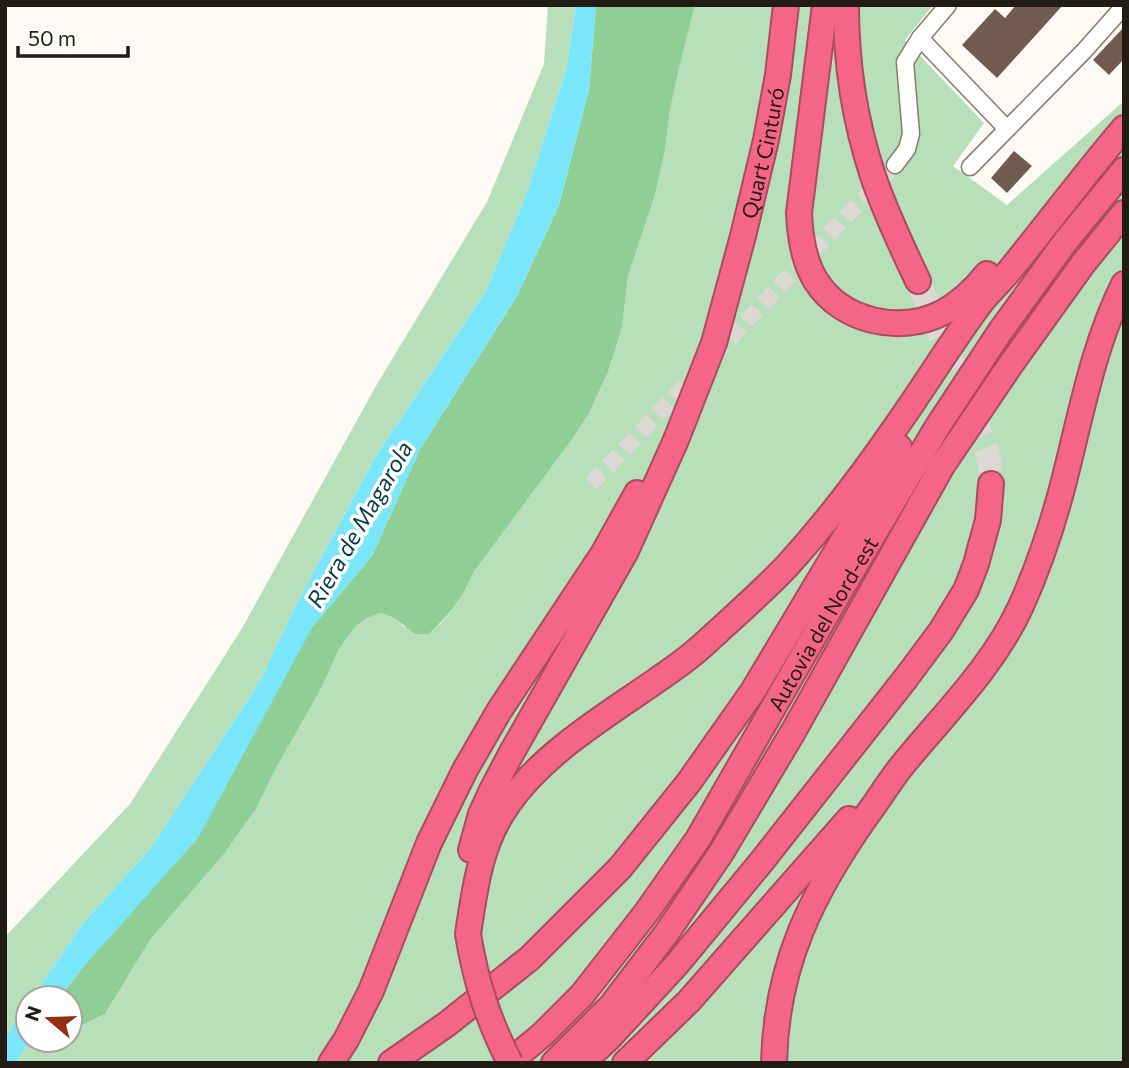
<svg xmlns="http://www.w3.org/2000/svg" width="1129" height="1068" viewBox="0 0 1129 1068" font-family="Commissioner,sans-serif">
	<rect width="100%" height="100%" fill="#fdfaf6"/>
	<g fill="#b6dfba">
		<path d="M 548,5 L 576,5 L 567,66 L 527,192 L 486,291 L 377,454 L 298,601 L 260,681 L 151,848 L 83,923 L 32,998 L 28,998 L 28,1004 L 5,1037 L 5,937 L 130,804 L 241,630 L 376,386 L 487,202 L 544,64 Z"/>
		<path d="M 695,5 L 933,5 L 905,40 L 984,123 L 953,166 L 1007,205 L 1124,101 L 1124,1063 L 16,1063 L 30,1040 L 70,1040 L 70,1021 L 81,1026 L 105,1014 L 150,940 L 224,854 L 256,809 L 275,770 L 322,687 L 339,649 L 356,626 L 367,618 L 381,613 L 394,618 L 404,627 L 439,625 C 454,609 465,593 473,573 L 573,438 L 589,413 L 608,372 L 622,328 L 628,276 L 655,195 L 665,150 L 670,110 L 679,69 Z"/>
	</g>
	<path fill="#8fcf96" d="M 596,5 L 695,5 L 679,69 L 670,110 L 665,150 L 655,195 L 628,276 L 622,328 L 608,372 L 589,413 L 573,438 L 473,573 C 463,598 448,617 428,634 L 415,634 L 394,618 L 381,613 L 367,618 L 356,626 L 339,649 L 322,687 L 275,770 L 256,809 L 224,854 L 150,940 L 105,1014 L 81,1026 L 70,1021 L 70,998 L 59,998 L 79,972 L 313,626 L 372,556 L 420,449 L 517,296 L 559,205 L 589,89 Z"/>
	<g fill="#7ae6fc">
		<path d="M 576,5 L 596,5 L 589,89 L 559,205 L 517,296 L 420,449 L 372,556 L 313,626 L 198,838 L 79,972 L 59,998 L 32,998 L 83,923 L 151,848 L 260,681 L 298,601 L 377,454 L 486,291 L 527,192 L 567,66 Z"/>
		<path d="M 28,1004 L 28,1040 L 30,1040 L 16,1063 L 5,1063 L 5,1037 Z"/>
	</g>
	<g fill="#715a50">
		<path d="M 1016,5 L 1063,5 L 997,78 L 962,45 L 995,9 L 1005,18 Z"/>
		<path d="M 1124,27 L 1124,59 L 1109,75 L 1093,60 Z"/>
		<path d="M 1014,151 L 1032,166 L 1007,193 L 991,178 Z"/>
	</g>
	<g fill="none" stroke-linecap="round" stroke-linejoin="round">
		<g stroke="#dcd9d4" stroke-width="16" stroke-dasharray="16 8" stroke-linecap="butt">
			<path d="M 713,356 L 895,165"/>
			<path d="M 591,484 L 698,372"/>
		</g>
		<path stroke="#dcd9d4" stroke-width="24" stroke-dasharray="24 12" stroke-linecap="butt" d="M 918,281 L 987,450 L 990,467 L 991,484"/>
		<g stroke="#887c67" stroke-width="19">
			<g id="minor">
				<path d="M 920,38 L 1007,129"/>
				<path d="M 895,165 L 907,149 L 911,134 L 905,62 L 920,38 L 948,5"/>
				<path d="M 970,167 L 1084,51 L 1124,6"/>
			</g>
		</g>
		<g stroke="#aa4b5f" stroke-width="28">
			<g id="highway">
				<path d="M 825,5 L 799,213 C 800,236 804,262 816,281 C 842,322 900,334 942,313 C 959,304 975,289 987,274"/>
				<path d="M 846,5 C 846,62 855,122 873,176 C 885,212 902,247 918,281"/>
				<path id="s1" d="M 471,850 L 481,814 L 492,790 L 512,752 L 626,551 L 676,440 L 714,343 L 743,236 L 766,140 L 778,75 L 786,5"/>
				<path d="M 468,934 C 475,888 480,843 508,804 C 550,743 631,702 689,657 C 702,647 713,636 725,625 C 746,606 767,587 787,566 C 826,523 862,476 895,428 C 925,386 951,342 982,301 C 991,290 1002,280 1011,269 C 1049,222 1085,174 1124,128"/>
				<path d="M 331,1063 L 346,1040 L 371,991 L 429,843 L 465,770 L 499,711 L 603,554 L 637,493"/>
				<path d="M 391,1063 L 447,1024 L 530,958 L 620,868 L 689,782 L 753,691 L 899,447"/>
				<path id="s2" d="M 508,1063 L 542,1035 L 582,995 L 646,913 L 698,839 L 844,584 L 938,426 L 1000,332 L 1065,242 L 1124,170"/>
				<path d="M 554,1063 L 611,1006 L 666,934 L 721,853 L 793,732 L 942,466 L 1011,364 L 1082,265 L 1124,213"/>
				<path d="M 582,1063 L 608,1039 L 677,964 L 762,861 L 906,678 L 941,631 L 966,590 L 976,564 L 988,520 L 991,484"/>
				<path d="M 625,1063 L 689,1001 L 849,819"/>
				<path d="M 774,1063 C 776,965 812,893 867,815 C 879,799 889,782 901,767 C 943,715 993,667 1021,606 C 1039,566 1053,524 1064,481 C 1081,415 1093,346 1124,284"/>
			</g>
		</g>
		<use href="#minor" stroke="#fff" stroke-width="16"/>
		<use href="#highway" stroke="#f46587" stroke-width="24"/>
		<g stroke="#aa4b5f" stroke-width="28" stroke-linecap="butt">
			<path id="highway-bridge" d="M 468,934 C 476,983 488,1019 510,1063"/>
		</g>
		<use href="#highway-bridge" stroke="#f46587" stroke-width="24"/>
	</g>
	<g text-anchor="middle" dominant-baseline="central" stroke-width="7" stroke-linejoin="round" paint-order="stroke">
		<g font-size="21" fill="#211c14" stroke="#fff">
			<text stroke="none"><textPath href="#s1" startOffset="760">Quart Cinturó</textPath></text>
			<text stroke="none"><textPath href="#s2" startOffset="544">Autovia del Nord-est</textPath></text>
		</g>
		<g font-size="23" font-style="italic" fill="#053a43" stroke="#fff">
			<text transform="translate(359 524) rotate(-60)">Riera de Magarola</text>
		</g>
	</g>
	<rect width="1129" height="1068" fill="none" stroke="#211c14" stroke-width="14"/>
	<g transform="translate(49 1019) rotate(289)"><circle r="33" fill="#ffffff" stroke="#a6a4a1" stroke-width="2"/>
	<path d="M0-5L12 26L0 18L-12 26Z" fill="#962e11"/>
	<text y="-10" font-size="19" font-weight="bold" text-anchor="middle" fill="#211c14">N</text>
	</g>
	<path d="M18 46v10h110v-10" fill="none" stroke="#211c14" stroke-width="3.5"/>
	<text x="28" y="46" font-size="21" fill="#211c14" stroke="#ffffff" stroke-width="5" paint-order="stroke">50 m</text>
</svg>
